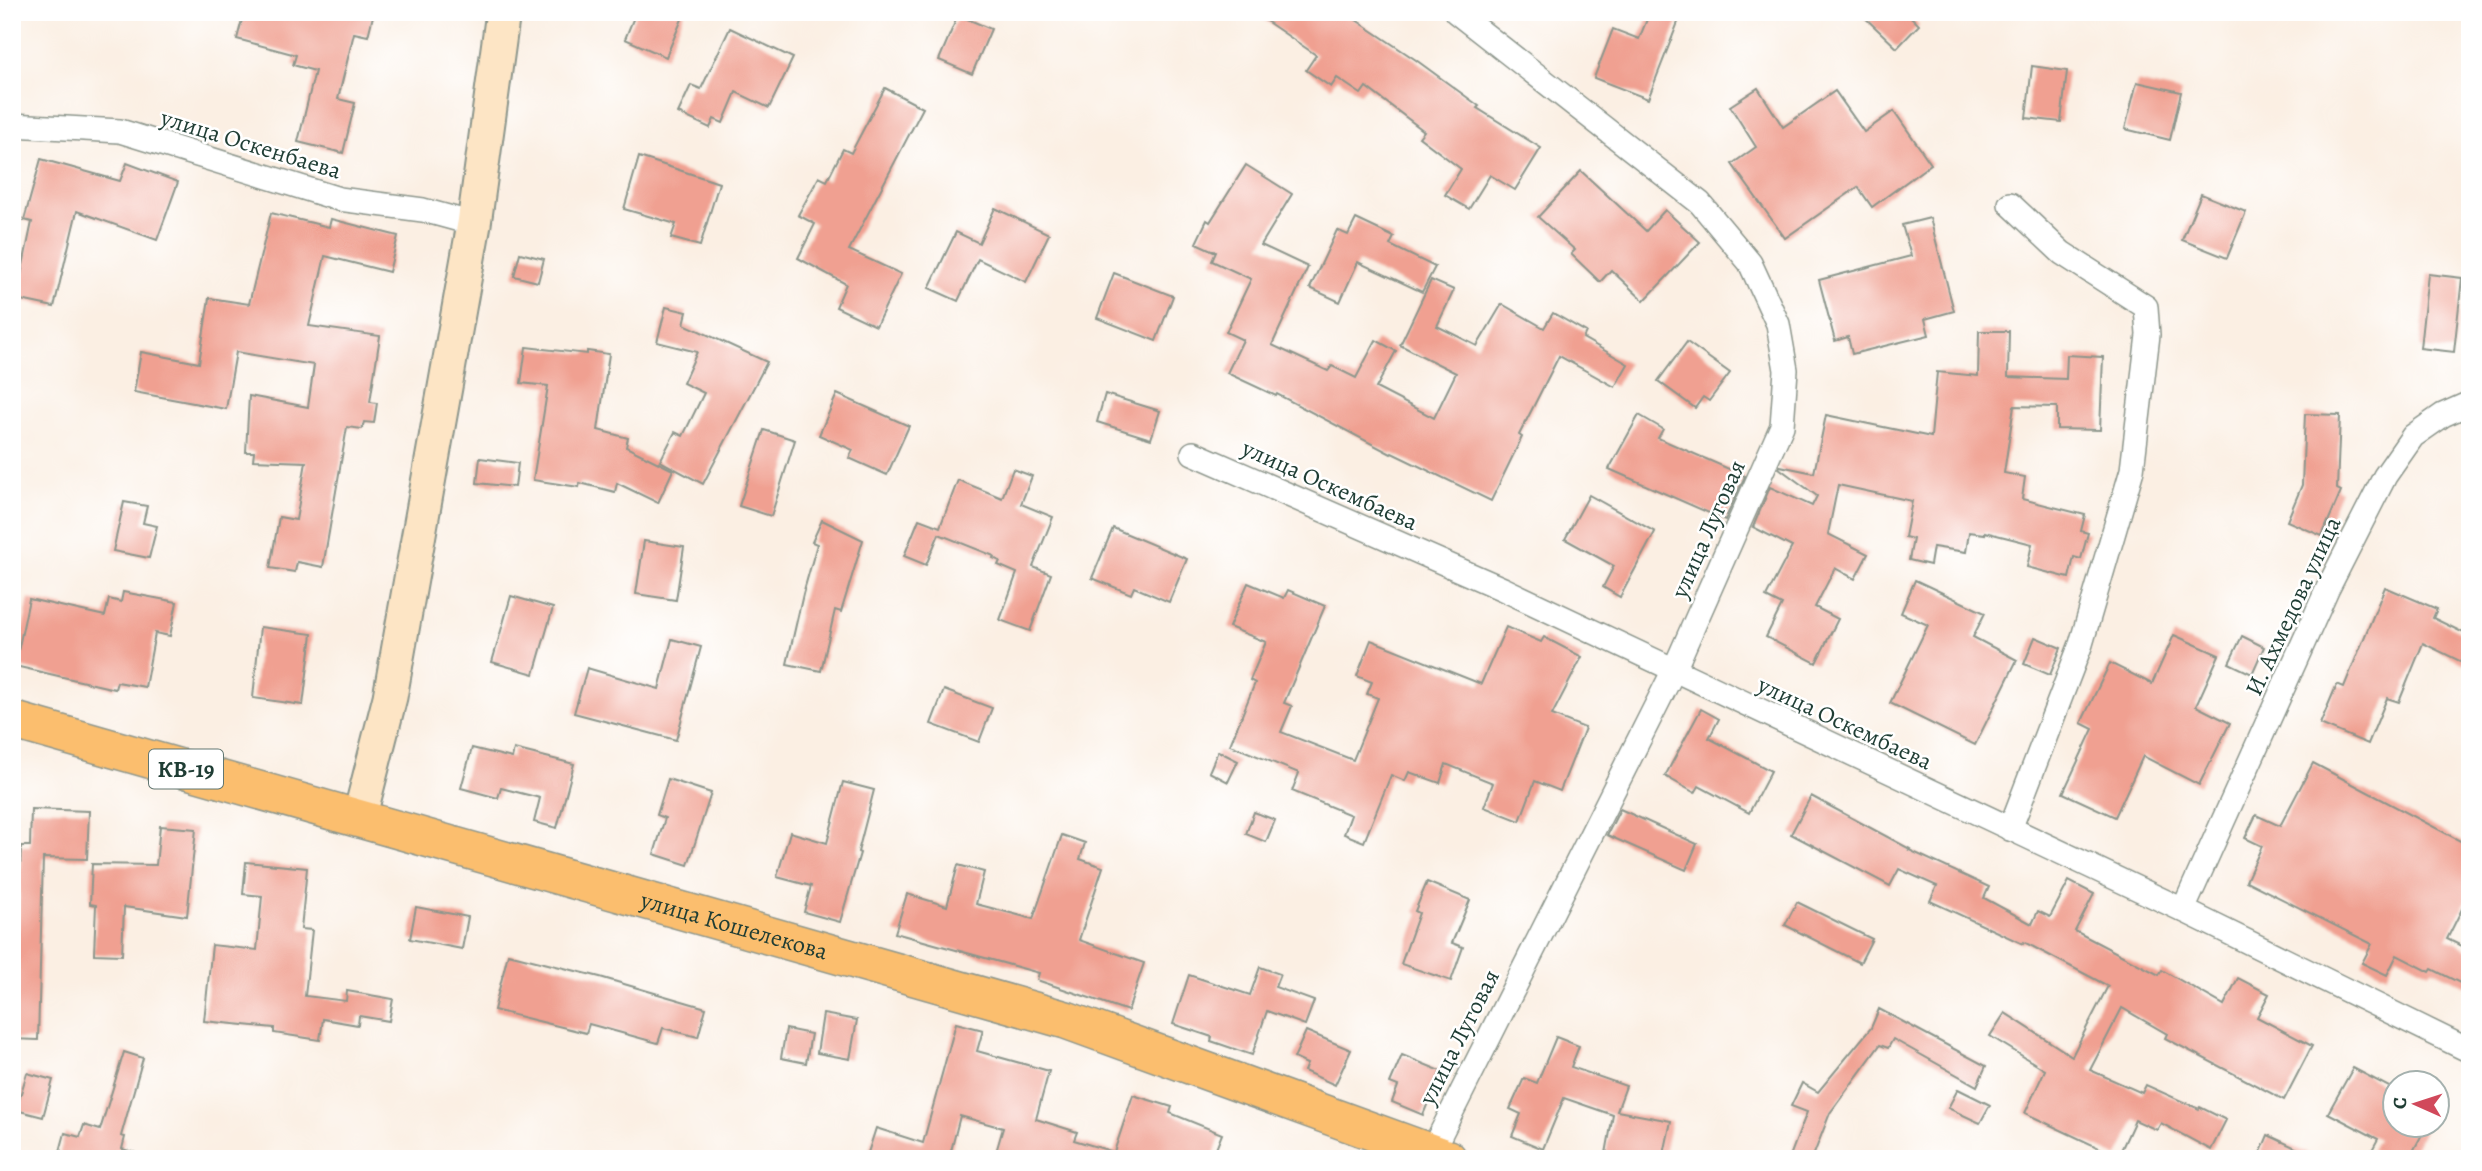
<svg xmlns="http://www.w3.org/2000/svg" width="2482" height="1171" viewBox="0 0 2482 1171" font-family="Alegreya,serif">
	<rect width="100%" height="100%" fill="#fff"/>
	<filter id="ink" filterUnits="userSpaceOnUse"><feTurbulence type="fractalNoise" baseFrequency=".0143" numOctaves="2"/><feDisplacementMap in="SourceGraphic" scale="14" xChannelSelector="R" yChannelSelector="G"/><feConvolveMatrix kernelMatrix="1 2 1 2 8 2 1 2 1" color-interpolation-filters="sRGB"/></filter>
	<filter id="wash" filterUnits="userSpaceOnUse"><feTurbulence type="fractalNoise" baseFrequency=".00686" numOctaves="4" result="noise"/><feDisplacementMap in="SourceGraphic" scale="28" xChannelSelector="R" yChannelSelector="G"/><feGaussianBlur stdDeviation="1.57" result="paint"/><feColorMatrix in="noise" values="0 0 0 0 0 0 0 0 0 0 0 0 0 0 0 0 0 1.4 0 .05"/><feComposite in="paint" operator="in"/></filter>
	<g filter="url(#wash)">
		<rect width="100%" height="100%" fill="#fbefe3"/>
		<g id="blocks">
			<g fill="#f0a091">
				<path d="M 244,12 L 374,12 L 368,36 L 354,33 L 338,99 L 355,103 L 343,153 L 298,142 L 315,71 L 293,65 L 296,55 L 237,39 Z"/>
				<path d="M 636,12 L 685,12 L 666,57 L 625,39 Z"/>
				<path d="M 1253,12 L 1344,12 L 1416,60 L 1479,106 L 1477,108 L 1541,148 L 1515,190 L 1490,175 L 1469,209 L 1445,195 L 1461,169 L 1419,137 L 1424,131 L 1366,87 L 1361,94 L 1337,78 L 1331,87 L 1306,70 L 1316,55 Z"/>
				<path d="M 1650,12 L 1682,12 L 1648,99 L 1594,78 L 1613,29 L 1639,39 Z"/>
				<path d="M 1859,12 L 1906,12 L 1919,25 L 1897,48 Z"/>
				<path d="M 958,15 L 991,29 L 972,74 L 939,60 Z"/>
				<path d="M 730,28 L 793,58 L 769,108 L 736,92 L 723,123 L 714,119 L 710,128 L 678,113 L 691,85 L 701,89 Z"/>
				<path d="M 2032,66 L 2067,71 L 2061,122 L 2026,118 Z"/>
				<path d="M 2137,82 L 2181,92 L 2170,140 L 2125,129 Z"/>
				<path d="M 885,88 L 923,108 L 849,250 L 901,274 L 876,326 L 836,307 L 846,284 L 798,258 L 815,224 L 798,215 L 819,177 L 827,181 L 843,149 L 851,153 Z"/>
				<path d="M 1758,88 L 1783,127 L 1835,91 L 1864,132 L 1894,111 L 1931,164 L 1872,207 L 1858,187 L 1785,238 L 1732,164 L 1756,147 L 1730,106 Z"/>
				<path d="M 639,157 L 719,183 L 700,246 L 671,238 L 676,224 L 624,209 Z"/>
				<path d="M 41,159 L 120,181 L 127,163 L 178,182 L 157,240 L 77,211 L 54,307 L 16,299 L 32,222 L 24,220 Z"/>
				<path d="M 1246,165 L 1292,194 L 1261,245 L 1308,267 L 1272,345 L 1328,371 L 1332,366 L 1356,378 L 1376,340 L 1396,351 L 1376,388 L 1434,418 L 1456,373 L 1400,345 L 1431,280 L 1454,290 L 1437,326 L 1477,346 L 1502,304 L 1544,328 L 1553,313 L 1586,332 L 1583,338 L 1628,364 L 1615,387 L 1559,356 L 1519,435 L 1522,437 L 1491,501 L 1392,453 L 1391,454 L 1277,394 L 1276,396 L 1227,373 L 1243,340 L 1226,332 L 1251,279 L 1212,261 L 1216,252 L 1196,243 L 1207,220 L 1210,222 Z"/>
				<path d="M 1581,171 L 1646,231 L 1665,210 L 1700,242 L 1644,301 L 1611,270 L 1600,282 L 1571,254 L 1575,250 L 1538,217 Z"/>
				<path d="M 2201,194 L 2246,212 L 2227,258 L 2182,240 Z"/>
				<path d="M 995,208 L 1049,234 L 1026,282 L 978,259 L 958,301 L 929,288 L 956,232 L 979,243 Z"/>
				<path d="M 271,213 L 329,227 L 331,219 L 398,236 L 389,272 L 325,256 L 309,326 L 380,336 L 370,402 L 377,403 L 374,423 L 364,422 L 362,429 L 347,427 L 323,567 L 297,562 L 295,572 L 270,568 L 279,517 L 296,520 L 306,462 L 253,460 L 254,452 L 246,452 L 249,396 L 308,407 L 314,365 L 236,352 L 226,409 L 134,392 L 141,352 L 199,363 L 209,298 L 249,304 Z"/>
				<path d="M 1930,218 L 1954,311 L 1925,319 L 1929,335 L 1852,354 L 1848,337 L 1835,341 L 1819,280 L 1911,256 L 1902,225 Z"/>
				<path d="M 1356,219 L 1394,237 L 1390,245 L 1435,267 L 1422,292 L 1358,262 L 1340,302 L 1310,288 L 1337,230 L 1348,235 Z"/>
				<path d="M 520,253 L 544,259 L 538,282 L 514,276 Z"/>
				<path d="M 1114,273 L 1173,296 L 1156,341 L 1097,318 Z"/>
				<path d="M 2428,274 L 2462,278 L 2454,352 L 2420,348 Z"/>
				<path d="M 666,307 L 687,312 L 684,324 L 767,362 L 703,484 L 660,461 L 675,432 L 683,436 L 704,393 L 683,383 L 697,352 L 657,342 Z"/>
				<path d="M 1979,331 L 2009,331 L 2008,377 L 2066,379 L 2067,355 L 2103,357 L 2100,430 L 2057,429 L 2057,407 L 2014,406 L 2004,473 L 2025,477 L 2022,499 L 2085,515 L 2081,531 L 2088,533 L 2081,559 L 2074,557 L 2069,578 L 2027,567 L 2032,544 L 1985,532 L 1985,534 L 1969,532 L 1966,552 L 1933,547 L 1930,565 L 1909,560 L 1913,539 L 1905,537 L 1912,501 L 1838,485 L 1828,534 L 1868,554 L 1855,579 L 1835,568 L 1815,607 L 1838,619 L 1816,663 L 1766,637 L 1782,605 L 1766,597 L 1792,547 L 1753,527 L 1770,487 L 1812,506 L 1817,496 L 1779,468 L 1780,466 L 1814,473 L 1826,415 L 1931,437 L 1937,372 L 1978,376 Z"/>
				<path d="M 1687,342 L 1730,373 L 1709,401 L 1703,397 L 1695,408 L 1658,381 Z"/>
				<path d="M 526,347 L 587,354 L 587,351 L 609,354 L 598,430 L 628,438 L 626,447 L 673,470 L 658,503 L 617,483 L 615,492 L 580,483 L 579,487 L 533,480 L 548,386 L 521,383 Z"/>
				<path d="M 837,394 L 909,426 L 887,475 L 849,458 L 853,450 L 819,435 Z"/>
				<path d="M 1105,394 L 1160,411 L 1151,439 L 1097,422 Z"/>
				<path d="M 2305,414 L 2340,415 L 2337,489 L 2341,491 L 2322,536 L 2287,521 L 2302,485 Z"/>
				<path d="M 1639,415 L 1663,429 L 1658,438 L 1745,476 L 1725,520 L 1609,469 Z"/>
				<path d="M 764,430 L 795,440 L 771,516 L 739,506 Z"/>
				<path d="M 480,458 L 518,463 L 515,487 L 477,483 Z"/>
				<path d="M 1013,469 L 1032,476 L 1021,504 L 1053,517 L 1033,567 L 1051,574 L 1030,631 L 1000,620 L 1017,573 L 998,565 L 1000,561 L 993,558 L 994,556 L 939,534 L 926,565 L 904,556 L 919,519 L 940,527 L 958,480 L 1002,498 Z"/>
				<path d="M 1589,495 L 1655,532 L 1620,597 L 1603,587 L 1614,566 L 1565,539 Z"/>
				<path d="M 124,502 L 147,506 L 143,523 L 157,526 L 149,558 L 113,551 Z"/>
				<path d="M 822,520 L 863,540 L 841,612 L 835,610 L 821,671 L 787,664 L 803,594 L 817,544 L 812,542 Z"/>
				<path d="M 1113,528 L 1187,559 L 1169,602 L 1134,587 L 1131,594 L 1092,578 Z"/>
				<path d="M 644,541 L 684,547 L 676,600 L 636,594 Z"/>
				<path d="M 1915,580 L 1985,613 L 1973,637 L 2017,660 L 1975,745 L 1890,703 L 1928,625 L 1901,613 Z"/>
				<path d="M 1248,583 L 1284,598 L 1288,590 L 1325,606 L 1284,703 L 1292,706 L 1281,732 L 1353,760 L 1378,698 L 1367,694 L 1372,682 L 1357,676 L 1371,640 L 1481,684 L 1506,627 L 1541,642 L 1544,637 L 1582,657 L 1552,715 L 1585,728 L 1560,791 L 1535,781 L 1520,821 L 1484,807 L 1493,783 L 1446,764 L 1440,783 L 1409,772 L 1405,781 L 1391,775 L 1364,842 L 1344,834 L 1351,815 L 1292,791 L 1299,773 L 1230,745 L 1255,683 L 1250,680 L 1266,642 L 1229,627 Z"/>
				<path d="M 2385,587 L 2437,609 L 2433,618 L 2470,636 L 2470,666 L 2423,643 L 2399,702 L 2387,698 L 2368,744 L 2320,724 L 2337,684 L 2344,687 Z"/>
				<path d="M 123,592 L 177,602 L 170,636 L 155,633 L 145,687 L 117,682 L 115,689 L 15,666 L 29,599 L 105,616 L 109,599 L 121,602 Z"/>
				<path d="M 511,596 L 553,608 L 534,674 L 492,662 Z"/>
				<path d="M 260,627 L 312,634 L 303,705 L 253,698 Z"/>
				<path d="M 2174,635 L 2219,655 L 2196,706 L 2230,723 L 2199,785 L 2143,756 L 2115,817 L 2063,793 L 2093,729 L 2081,723 L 2110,663 L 2152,684 Z"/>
				<path d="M 2242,636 L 2264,647 L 2252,674 L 2229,663 Z"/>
				<path d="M 2035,637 L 2061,648 L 2050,675 L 2024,664 Z"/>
				<path d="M 672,639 L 701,647 L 676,740 L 574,713 L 587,668 L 659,689 Z"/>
				<path d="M 944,690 L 992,708 L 979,742 L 931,724 Z"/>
				<path d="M 1701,709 L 1719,719 L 1709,738 L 1771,771 L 1749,813 L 1699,786 L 1695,793 L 1665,776 Z"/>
				<path d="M 472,748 L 512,758 L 514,749 L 574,764 L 557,828 L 534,822 L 540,798 L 501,788 L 498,798 L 461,788 Z"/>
				<path d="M 1218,751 L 1238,761 L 1228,782 L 1209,772 Z"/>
				<path d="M 2313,763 L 2470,846 L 2470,893 L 2447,939 L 2470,950 L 2470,988 L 2432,969 L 2430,972 L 2397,955 L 2387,975 L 2362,963 L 2372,944 L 2246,881 L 2262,846 L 2245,838 L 2256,815 L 2280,826 Z"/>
				<path d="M 668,779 L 711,793 L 688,865 L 654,854 L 665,818 L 657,815 Z"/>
				<path d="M 843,782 L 874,790 L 858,852 L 860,853 L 840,922 L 804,912 L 811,886 L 777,877 L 790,832 L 827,843 Z"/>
				<path d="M 1811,796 L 1910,849 L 1909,850 L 1989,887 L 1984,898 L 2032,924 L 2038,911 L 2050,917 L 2069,881 L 2094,894 L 2075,931 L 2159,975 L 2162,970 L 2224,1005 L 2238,978 L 2269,994 L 2257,1017 L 2312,1046 L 2284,1100 L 2165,1038 L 2167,1034 L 2122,1008 L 2090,1070 L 2142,1093 L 2146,1085 L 2199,1109 L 2200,1107 L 2226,1120 L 2211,1150 L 2161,1123 L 2157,1130 L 2135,1120 L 2118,1157 L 2025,1113 L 2045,1070 L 1990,1036 L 2005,1013 L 2072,1056 L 2108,986 L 2024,942 L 2023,944 L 1930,901 L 1937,886 L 1899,869 L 1890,886 L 1791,834 Z"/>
				<path d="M 31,809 L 89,811 L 87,859 L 43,858 L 38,1040 L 12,1039 L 12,930 L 18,930 L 21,846 L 30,846 Z"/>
				<path d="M 1620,809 L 1697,844 L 1686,870 L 1607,835 Z"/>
				<path d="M 1254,812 L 1275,820 L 1266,842 L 1246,834 Z"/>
				<path d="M 160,826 L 196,829 L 187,916 L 124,907 L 122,955 L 94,954 L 96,905 L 90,904 L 92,864 L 156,865 Z"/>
				<path d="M 1062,835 L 1085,843 L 1080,859 L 1103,867 L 1079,940 L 1144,963 L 1128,1011 L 1037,980 L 1039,973 L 895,933 L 907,894 L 947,906 L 958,865 L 984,872 L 976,904 L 1033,919 Z"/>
				<path d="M 246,862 L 307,868 L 301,929 L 312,930 L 305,996 L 346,1001 L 347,991 L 393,999 L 389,1021 L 359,1016 L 358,1025 L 323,1019 L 320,1040 L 274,1033 L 274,1028 L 204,1021 L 212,945 L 257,950 L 262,896 L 243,894 Z"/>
				<path d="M 1427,882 L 1470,900 L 1452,943 L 1463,947 L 1451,981 L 1401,964 L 1419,913 L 1415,911 Z"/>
				<path d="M 1797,902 L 1872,939 L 1860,963 L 1785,925 Z"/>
				<path d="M 416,907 L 468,917 L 462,949 L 410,939 Z"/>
				<path d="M 508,954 L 600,977 L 706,1008 L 698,1037 L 663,1028 L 658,1043 L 589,1024 L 586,1033 L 494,1010 Z"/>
				<path d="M 1260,967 L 1280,974 L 1275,987 L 1314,1001 L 1305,1025 L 1267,1011 L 1252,1055 L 1211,1041 L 1212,1037 L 1173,1024 L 1189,975 L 1250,995 Z"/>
				<path d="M 1879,1009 L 1986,1066 L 1977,1086 L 1893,1039 L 1888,1048 L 1880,1045 L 1830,1113 L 1812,1159 L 1789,1159 L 1807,1112 L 1791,1106 L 1802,1083 L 1818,1092 L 1871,1028 Z"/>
				<path d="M 823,1014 L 857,1020 L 850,1059 L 817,1053 Z"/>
				<path d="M 956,1023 L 983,1030 L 977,1051 L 1049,1071 L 1036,1119 L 1077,1132 L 1074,1140 L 1114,1152 L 1133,1095 L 1172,1107 L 1170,1113 L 1222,1134 L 1212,1159 L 994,1159 L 1003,1128 L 960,1116 L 951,1151 L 958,1154 L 957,1159 L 866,1159 L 876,1128 L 923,1143 Z"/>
				<path d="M 786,1029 L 811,1034 L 806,1063 L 781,1058 Z"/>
				<path d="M 1306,1031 L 1351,1050 L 1335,1085 L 1304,1071 L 1307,1064 L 1294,1058 Z"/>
				<path d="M 1556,1037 L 1579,1046 L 1571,1067 L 1626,1086 L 1617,1111 L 1671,1121 L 1663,1159 L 1605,1159 L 1613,1115 L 1564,1098 L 1543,1149 L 1512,1136 L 1521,1114 L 1510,1109 L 1524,1078 L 1537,1083 Z"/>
				<path d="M 124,1052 L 143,1058 L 121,1136 L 125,1137 L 122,1149 L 136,1153 L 135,1159 L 58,1159 L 65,1133 L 80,1137 L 84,1125 L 100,1130 Z"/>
				<path d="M 1402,1055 L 1441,1071 L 1423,1115 L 1392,1102 L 1398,1086 L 1390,1083 Z"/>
				<path d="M 2353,1068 L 2395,1090 L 2395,1125 L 2427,1125 L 2409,1159 L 2389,1159 L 2372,1150 L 2378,1139 L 2328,1113 Z"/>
				<path d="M 27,1073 L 53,1080 L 43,1117 L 16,1110 Z"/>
				<path d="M 1958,1089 L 1990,1105 L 1980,1123 L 1948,1108 Z"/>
				<path d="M 2268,1135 L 2319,1159 L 2258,1159 Z"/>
			</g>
		</g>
	</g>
	<g filter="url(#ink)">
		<use href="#blocks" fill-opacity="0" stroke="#8d968c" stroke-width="2"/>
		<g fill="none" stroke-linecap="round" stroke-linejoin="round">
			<g stroke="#8d968c" stroke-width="26">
				<g id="street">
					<path d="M 12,125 L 120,131 L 339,199 L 423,210 L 474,224"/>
					<path d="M 1193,453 L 1503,589 L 2183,910 L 2470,1051"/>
					<path d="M 2010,829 L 2081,644 L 2132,470 L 2148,335 L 2146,307 L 2062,253 L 2010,204"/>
					<path d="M 2183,910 L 2328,588 L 2385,476 L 2413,436 L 2443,415 L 2470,403"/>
					<path d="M 1431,1153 L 1673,672 L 1782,426 L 1786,370 L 1778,324 L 1750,263 L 1700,203 L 1456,12"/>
				</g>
			</g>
			<g stroke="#8d968c" stroke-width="37">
				<path id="secondary" d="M 359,819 L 390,697 L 474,224 L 503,12"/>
			</g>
			<g stroke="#8d968c" stroke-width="40">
				<g id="primary">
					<path id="s1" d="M 12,720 L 1066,1020 L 1448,1159"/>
				</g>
			</g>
			<use href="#street" stroke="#fff" stroke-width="23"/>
			<use href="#secondary" stroke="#fde5c5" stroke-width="33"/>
			<use href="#primary" stroke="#fbbe6e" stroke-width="37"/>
		</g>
	</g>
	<g text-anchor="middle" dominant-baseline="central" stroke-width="5" stroke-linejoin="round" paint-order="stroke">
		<rect fill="#fff" stroke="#627771" stroke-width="2" x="149" y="749.5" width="74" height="39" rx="5"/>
		<g font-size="23" font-weight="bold" fill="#1f3d34">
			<text x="186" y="769">КВ-19</text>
		</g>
		<g font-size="24" fill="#1f3d34" stroke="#fff">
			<text transform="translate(251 144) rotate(17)">улица Оскенбаева</text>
			<text transform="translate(1330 485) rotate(24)">улица Оскембаева</text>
			<text transform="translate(1708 529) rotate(-66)">улица Луговая</text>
			<text transform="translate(2293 606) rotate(-65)">И. Ахмедова улица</text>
			<text transform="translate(1845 723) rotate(25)">улица Оскембаева</text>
			<text stroke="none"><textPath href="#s1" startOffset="751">улица Кошелекова</textPath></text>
			<text transform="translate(1459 1037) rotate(-63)">улица Луговая</text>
		</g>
	</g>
	<rect width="2482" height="1171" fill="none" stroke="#fff" stroke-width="42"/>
	<g transform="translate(2416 1104) rotate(273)"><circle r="33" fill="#ffffff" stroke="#a5b1ae" stroke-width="2"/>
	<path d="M0-5L12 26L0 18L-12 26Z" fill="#d1495b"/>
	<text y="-10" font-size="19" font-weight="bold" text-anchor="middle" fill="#1f3d34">С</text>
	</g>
</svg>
